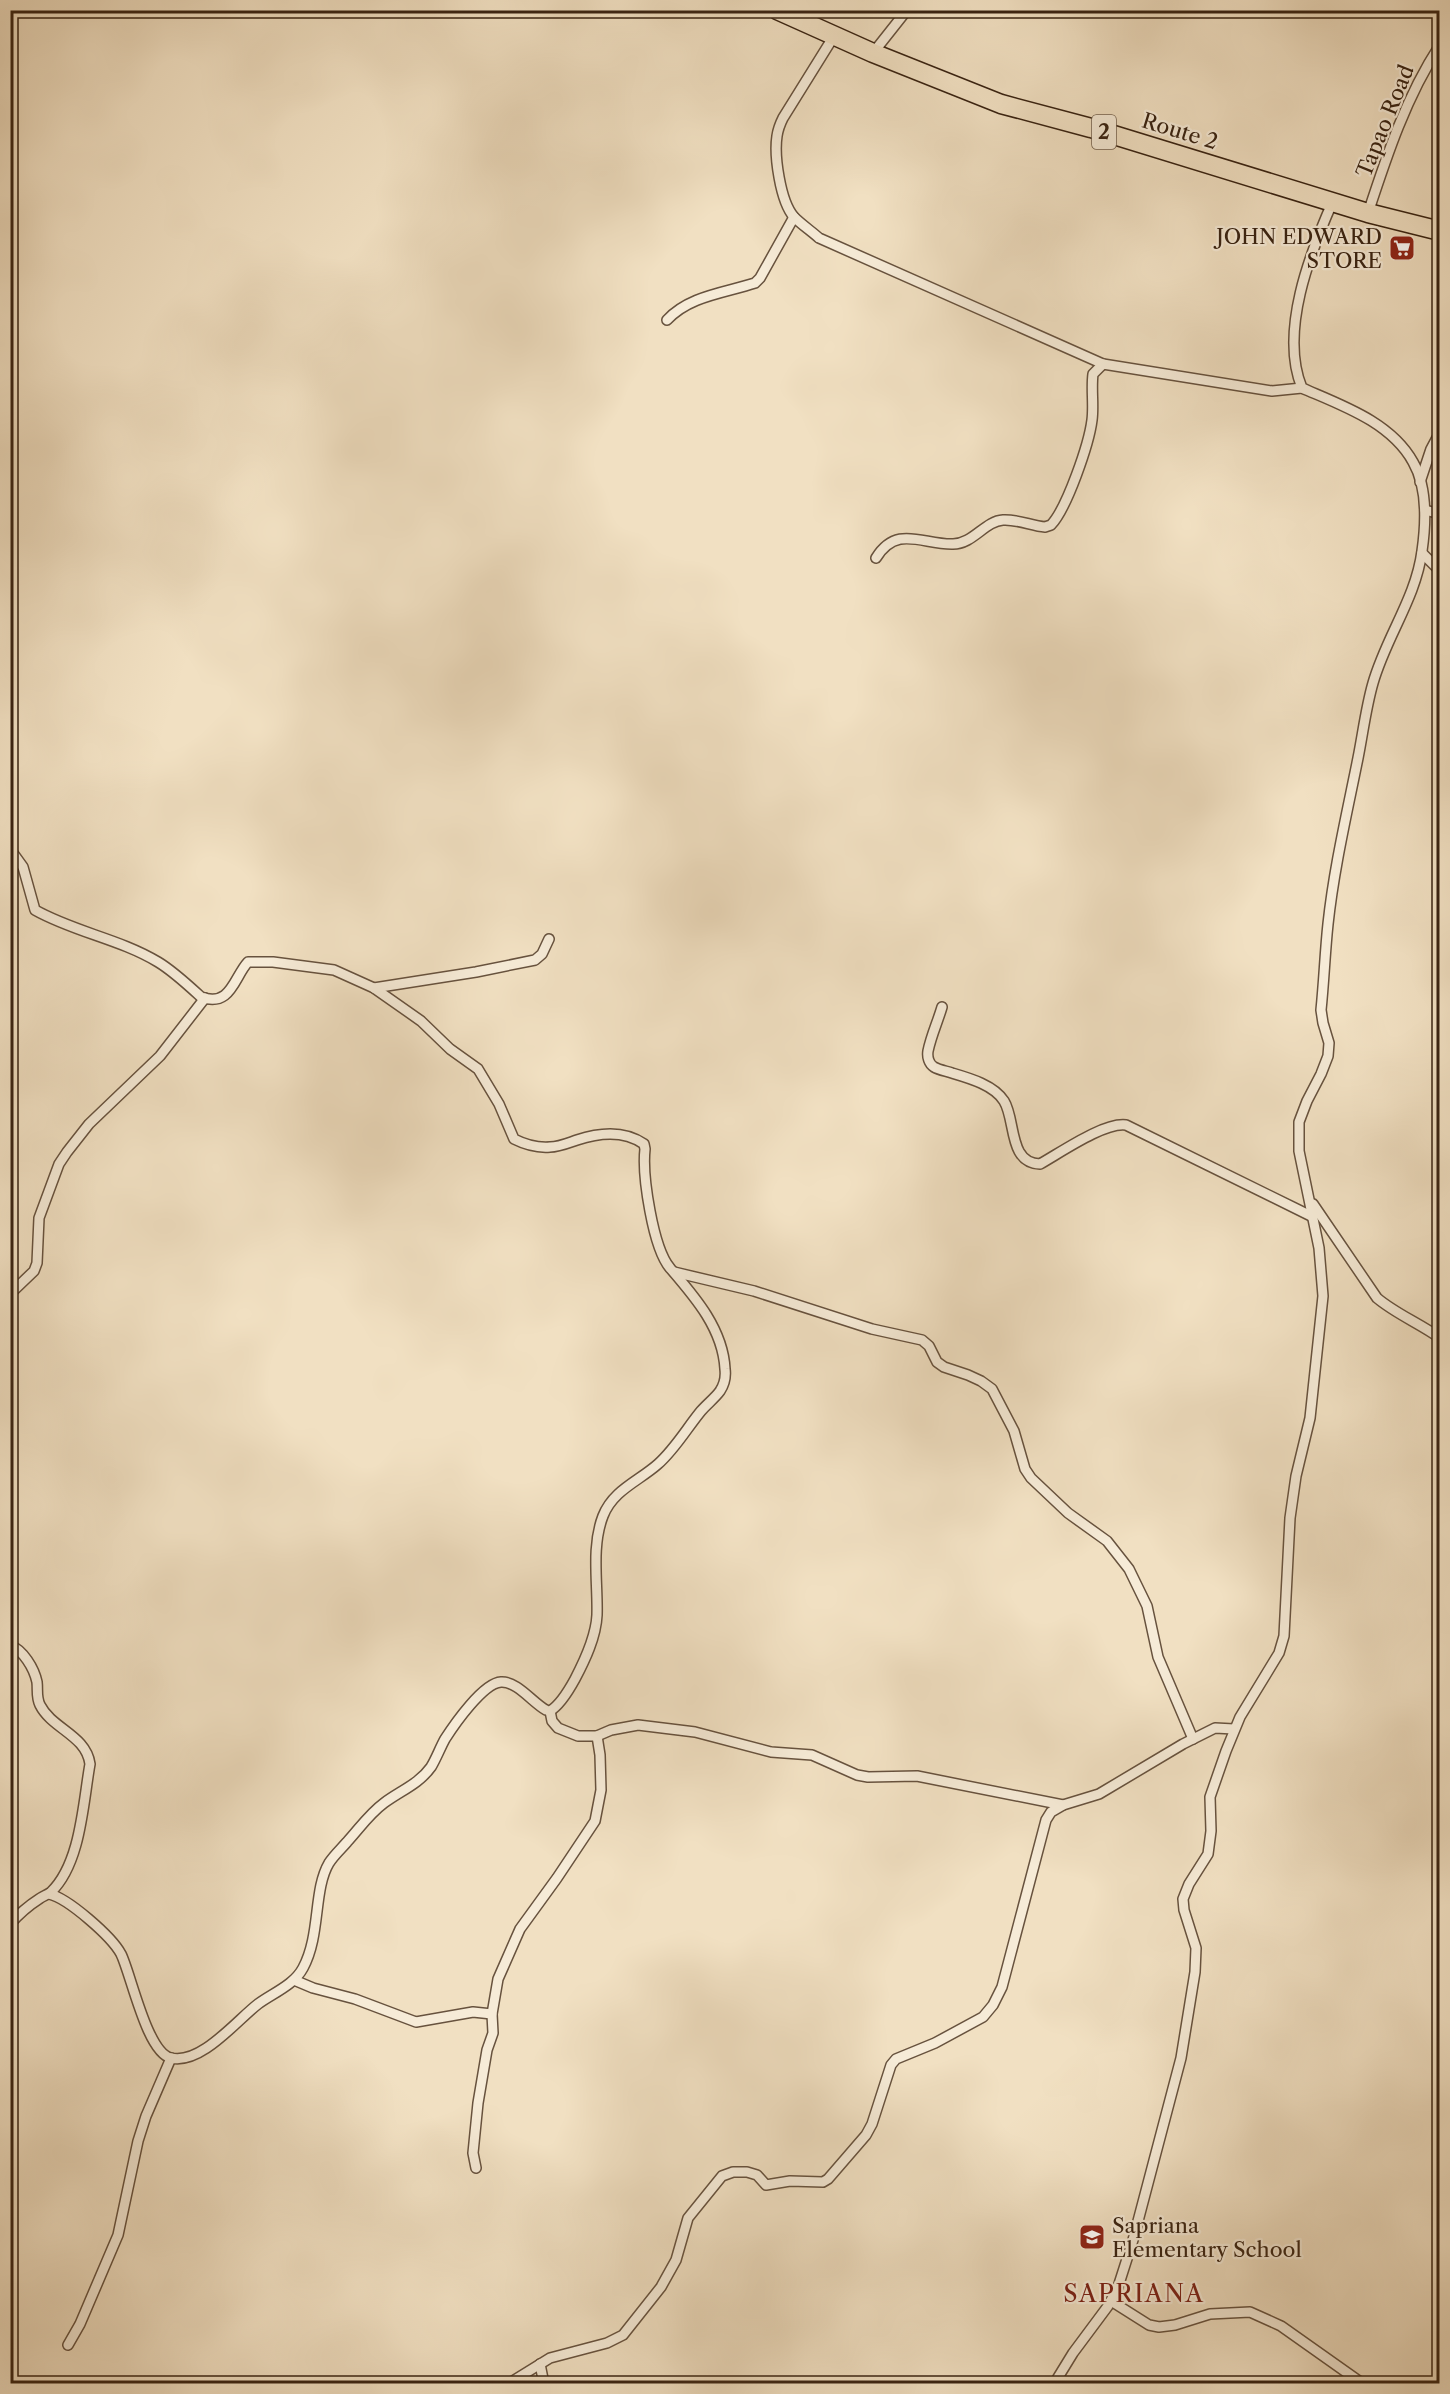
<svg xmlns="http://www.w3.org/2000/svg" width="1450" height="2394" viewBox="0 0 1450 2394" font-family="'Libre Caslon Text',serif">
	<rect width="100%" height="100%" fill="#f1e0c2"/>
	<filter id="stains"><feTurbulence type="fractalNoise" baseFrequency=".00333" numOctaves="4"/><feColorMatrix values="0 0 0 0 .2 0 0 0 0 .09 0 0 0 0 .02 0 0 0 .5 -.17"/></filter>
	<radialGradient id="worn" r=".72"><stop offset=".6" stop-color="#630" stop-opacity="0"/><stop offset="1" stop-color="#630" stop-opacity=".3"/></radialGradient>
	<g fill="none" stroke-linecap="round" stroke-linejoin="round">
		<g stroke="#67523e" stroke-width="12">
			<g id="street">
				<path d="M 834,36 L 783,118 C 780,124 778,129 777,136 C 774,155 780,201 794,217 C 801,224 811,231 819,238 L 1103,364 L 1272,391 L 1302,388"/>
				<path d="M 873,53 L 907,10"/>
				<path d="M 1368,213 C 1387,155 1406,97 1440,45"/>
				<path d="M 667,320 C 689,296 724,293 755,283 L 760,278 L 794,217"/>
				<path d="M 1420,482 L 1431,449 L 1440,432"/>
				<path d="M 1425,510 L 1440,514"/>
				<path d="M 1422,553 L 1440,571"/>
				<path d="M 876,558 C 897,524 923,545 953,544 C 973,544 985,521 1003,520 C 1017,519 1032,526 1045,527 L 1051,525 C 1067,508 1089,444 1092,420 C 1094,405 1091,389 1093,374 L 1103,364"/>
				<path d="M 10,849 L 23,867 L 35,910 C 74,932 120,939 158,962 C 173,971 188,985 201,997 C 231,1008 234,977 248,962 L 273,962 L 334,970 L 374,988 L 421,1021 L 450,1049 L 478,1069 L 499,1104 L 514,1139 C 524,1144 538,1148 550,1147 C 559,1147 568,1143 577,1140 C 598,1133 624,1130 644,1144 L 645,1149 C 642,1176 653,1248 670,1268 C 695,1297 723,1329 725,1369 C 726,1377 724,1385 720,1391 C 715,1398 707,1404 701,1411 C 687,1428 675,1449 658,1464 C 639,1481 613,1490 603,1516 C 591,1547 598,1583 597,1615 C 596,1637 585,1660 575,1679 C 569,1690 560,1705 550,1711 L 546,1710 C 533,1703 517,1681 501,1682 C 483,1683 454,1725 445,1739 C 440,1748 436,1759 431,1767 C 419,1784 400,1791 384,1803 C 369,1814 359,1829 347,1842 C 341,1849 334,1855 329,1863 C 313,1890 321,1935 303,1968 C 294,1985 273,1993 258,2004 C 237,2020 201,2065 171,2058 C 147,2053 131,1974 121,1954 C 112,1937 68,1898 49,1894"/>
				<path d="M 374,988 L 476,972 L 535,960 L 542,954 L 549,939"/>
				<path d="M 942,1007 C 938,1021 931,1036 928,1051 C 927,1057 929,1064 934,1067 C 939,1070 946,1071 952,1073 C 969,1078 994,1085 1004,1101 C 1016,1120 1008,1163 1040,1164 C 1060,1153 1104,1122 1126,1125 L 1313,1217"/>
				<path d="M 1313,1204 L 1377,1298 C 1396,1314 1419,1323 1440,1338"/>
				<path d="M 674,1272 L 754,1291 L 872,1329 L 922,1340 L 929,1346 L 937,1362 L 944,1367 L 968,1375 L 981,1381 L 992,1389 L 1014,1431 L 1025,1469 L 1031,1478 L 1068,1513 L 1107,1541 L 1129,1569 L 1147,1606 L 1158,1657 L 1193,1739"/>
				<path d="M 10,1294 L 34,1271 L 37,1263 L 39,1218 L 59,1164 L 67,1152 L 89,1124 L 160,1056 L 205,998"/>
				<path d="M 10,1521 L 10,1529"/>
				<path d="M 10,1645 C 23,1650 34,1668 37,1682 C 38,1690 36,1697 40,1705 C 52,1729 86,1735 90,1764 C 83,1803 81,1863 51,1892 C 47,1895 43,1896 39,1899 C 28,1906 19,1914 10,1924"/>
				<path d="M 550,1711 L 552,1721 L 558,1728 L 578,1736 L 597,1736 L 611,1730 L 638,1725 L 695,1732 L 771,1752 L 812,1755 L 857,1775 L 868,1777 L 917,1776 L 1063,1805"/>
				<path d="M 294,1980 L 313,1988 L 355,1999 L 416,2022 L 473,2012 L 492,2014"/>
				<path d="M 476,2168 L 473,2153 L 478,2103 L 487,2050 L 493,2033 L 492,2014 L 498,1979 L 520,1929 L 557,1878 L 595,1821 L 601,1790 L 600,1755 L 597,1736"/>
				<path d="M 1111,2301 L 1149,2325 L 1159,2327 L 1175,2325 L 1210,2314 L 1250,2312 L 1281,2326 L 1363,2384"/>
				<path d="M 68,2345 L 80,2324 L 118,2235 L 138,2141 L 146,2116 L 171,2058"/>
				<path d="M 540,2364 L 544,2384"/>
				<path d="M 508,2384 L 550,2358 L 607,2343 L 623,2335 L 661,2287 L 676,2260 L 688,2218 L 722,2176 L 733,2172 L 747,2172 L 757,2175 L 766,2185 L 790,2181 L 823,2182 L 828,2179 L 866,2135 L 872,2124 L 891,2065 L 896,2059 L 935,2043 L 983,2017 L 993,2005 L 1002,1987 L 1046,1820 L 1051,1812 L 1063,1805 L 1099,1794 L 1183,1744 L 1215,1728 L 1234,1729"/>
				<path d="M 1054,2384 L 1073,2353 L 1108,2306 L 1118,2287 L 1133,2240 L 1181,2058 L 1195,1972 L 1196,1948 L 1184,1910 L 1183,1899 L 1189,1884 L 1208,1854 L 1211,1831 L 1210,1797 L 1226,1751 L 1240,1717 L 1279,1653 L 1284,1636 L 1290,1518 L 1296,1476 L 1310,1418 L 1323,1296 L 1319,1248 L 1299,1151 L 1299,1122 L 1307,1101 L 1321,1074 L 1328,1056 L 1329,1043 L 1323,1023 L 1321,1010 C 1324,981 1325,952 1328,924 C 1334,868 1347,813 1358,758 C 1363,733 1366,707 1373,683 C 1386,637 1416,598 1422,551 C 1426,523 1428,488 1413,462 C 1391,422 1341,405 1302,388 C 1279,332 1310,253 1333,201"/>
			</g>
		</g>
		<g stroke="#392312" stroke-width="21">
			<path id="highway" d="M 777,10 L 873,53 L 1001,104 L 1091,128 L 1368,213 L 1440,231"/>
		</g>
		<use href="#street" stroke="#f6ebd7" stroke-width="9"/>
		<use href="#highway" stroke="#f1e0c2" stroke-width="18"/>
	</g>
	<defs>
		<g id="supermarket-square" transform="scale(1.35)"><rect x="-9" y="-9" width="18" height="18" rx="4" fill="#8f2418" stroke="#f6ebd7"/><path d="M-6-5.5h2.5l.6 2H6L4.5 2H-2.5L-4.4-4H-6ZM-1.5 3.2a1.3 1.3 0 1 0 .1 0ZM3 3.2a1.3 1.3 0 1 0 .1 0Z" fill="#fff"/></g>
		<g id="school-square" transform="scale(1.35)"><rect x="-9" y="-9" width="18" height="18" rx="4" fill="#8f2418" stroke="#f6ebd7"/><path d="M0-5L7-2L0 1L-7-2ZM-4 1L0 2.5L4 1V4Q0 6-4 4Z" fill="#fff"/></g>
	</defs>
	<g fill-rule="evenodd">
		<use href="#supermarket-square" x="1402" y="248"/>
		<use href="#school-square" x="1092" y="2237"/>
	</g>
	<g text-anchor="middle" dominant-baseline="central" stroke-width="4.5" stroke-linejoin="round" paint-order="stroke">
		<rect fill="#f6ebd7" stroke="#725f4d" stroke-width="1.5" x="1092" y="115" width="24" height="34" rx="4.5"/>
		<g font-size="20" font-weight="bold" fill="#392312">
			<text x="1104" y="132">2</text>
		</g>
		<g font-size="21" fill="#392312" stroke="#f6ebd7">
			<text transform="translate(1385 121) rotate(-68)">Tapao Road</text>
			<text transform="translate(1180 131) rotate(17)">Route 2</text>
		</g>
		<g font-size="21" fill="#392312" stroke="#f6ebd7" text-anchor="end">
			<text x="1382" y="236">JOHN EDWARD<tspan x="1382" dy="24">STORE</tspan></text>
			<text x="1112" y="2225" text-anchor="start">Sapriana<tspan x="1112" dy="24">Elementary School</tspan></text>
		</g>
		<g font-size="24" letter-spacing="1.5" fill="#7a1f14" stroke="#f6ebd7">
			<text x="1134" y="2293">SAPRIANA</text>
		</g>
	</g>
	<rect width="1450" height="2394" fill="none" stroke="#f1e0c2" stroke-width="36"/>
	<rect x="12" y="12" width="1426" height="2370" fill="none" stroke="#392312" stroke-width="3"/>
	<rect x="18" y="18" width="1414" height="2358" fill="none" stroke="#392312" stroke-width="1.5"/>
	<rect width="100%" height="100%" filter="url(#stains)"/>
	<rect width="100%" height="100%" fill="url(#worn)"/>
</svg>
